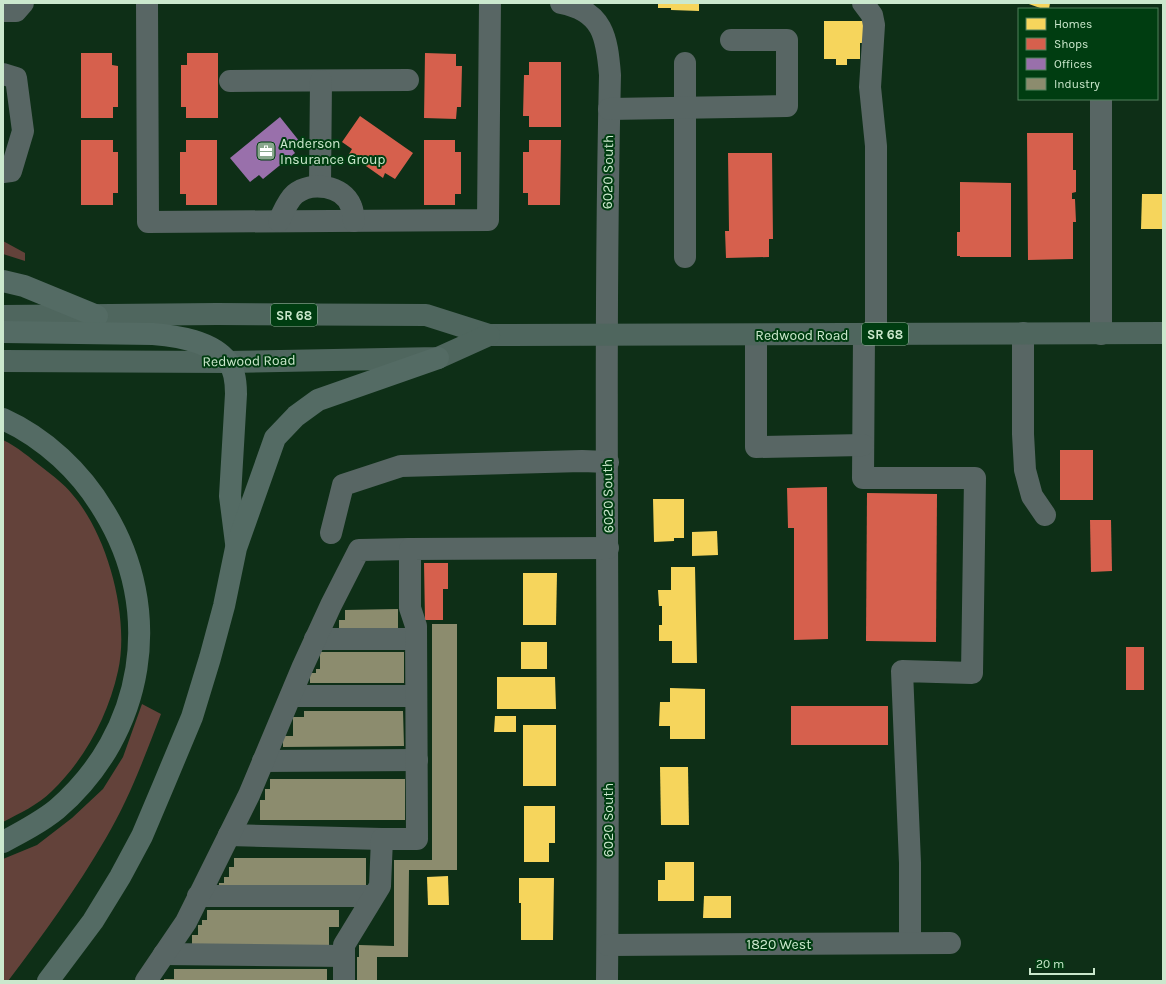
<svg xmlns="http://www.w3.org/2000/svg" width="1166" height="984" viewBox="0 0 1166 984" font-family="Karla,sans-serif">
	<rect width="100%" height="100%" fill="#0e2f17"/>
	<g fill="#63423a">
		<path d="M 3,241 L 25,253 L 25,261 L 3,254 Z"/>
		<path d="M 3,440 C 18,447 30,458 43,468 C 53,476 64,484 72,494 C 108,535 130,618 118,671 C 108,716 85,759 52,791 C 38,805 20,813 3,822 Z"/>
		<path d="M 142,704 L 161,714 C 145,756 129,799 106,838 C 77,888 43,935 8,981 L 3,981 L 3,859 L 37,845 L 72,818 L 103,789 L 123,757 Z"/>
	</g>
	<g fill="#f6d55c">
		<path d="M 658,3 L 699,3 L 699,11 L 671,10 L 671,8 L 658,8 Z"/>
		<path d="M 1026,3 L 1050,3 L 1049,9 L 1043,9 Z"/>
		<path d="M 824,21 L 863,21 L 863,43 L 860,43 L 860,59 L 847,59 L 847,65 L 836,65 L 836,59 L 824,59 Z"/>
		<path d="M 1142,194 L 1163,194 L 1163,229 L 1141,229 Z"/>
		<path d="M 653,499 L 684,499 L 684,538 L 674,538 L 674,541 L 654,542 Z"/>
		<path d="M 717,531 L 718,555 L 692,556 L 692,532 Z"/>
		<path d="M 671,567 L 695,567 L 697,663 L 672,663 L 672,641 L 659,641 L 659,625 L 662,625 L 662,606 L 659,606 L 658,590 L 671,590 Z"/>
		<path d="M 523,573 L 557,573 L 556,625 L 523,625 Z"/>
		<rect x="521" y="642" width="26" height="27"/>
		<path d="M 497,677 L 555,677 L 556,709 L 497,709 Z"/>
		<path d="M 670,688 L 705,689 L 705,739 L 670,739 L 670,726 L 659,726 L 660,702 L 670,702 Z"/>
		<path d="M 495,716 L 516,716 L 516,732 L 494,732 Z"/>
		<rect x="523" y="725" width="33" height="61"/>
		<path d="M 660,767 L 688,767 L 689,825 L 661,825 Z"/>
		<path d="M 524,806 L 555,806 L 555,843 L 549,843 L 549,862 L 524,862 Z"/>
		<path d="M 665,862 L 694,862 L 694,901 L 658,901 L 658,880 L 665,880 Z"/>
		<path d="M 448,876 L 449,905 L 428,905 L 427,877 Z"/>
		<path d="M 519,878 L 554,878 L 553,940 L 521,940 L 521,903 L 519,903 Z"/>
		<path d="M 704,896 L 731,896 L 731,918 L 703,918 Z"/>
	</g>
	<g fill="#d6604d">
		<path d="M 81,53 L 112,53 L 112,65 L 118,66 L 118,107 L 113,107 L 113,118 L 81,118 Z"/>
		<path d="M 187,53 L 218,53 L 218,118 L 186,118 L 186,107 L 181,107 L 181,65 L 187,65 Z"/>
		<path d="M 425,53 L 456,54 L 456,66 L 462,66 L 461,107 L 457,107 L 456,119 L 424,118 Z"/>
		<path d="M 529,62 L 561,62 L 561,127 L 529,127 L 529,116 L 523,116 L 524,75 L 529,75 Z"/>
		<path d="M 360,116 L 413,153 L 395,179 L 385,173 L 383,178 L 349,154 L 352,149 L 342,142 Z"/>
		<path d="M 1027,133 L 1073,133 L 1073,170 L 1076,170 L 1076,192 L 1072,193 L 1072,199 L 1075,199 L 1076,222 L 1073,222 L 1073,259 L 1028,260 Z"/>
		<path d="M 81,140 L 113,140 L 113,152 L 118,152 L 118,193 L 113,193 L 113,205 L 81,205 Z"/>
		<path d="M 186,140 L 217,140 L 217,205 L 186,205 L 186,194 L 180,194 L 180,152 L 186,152 Z"/>
		<path d="M 424,140 L 455,140 L 455,152 L 461,152 L 461,194 L 455,194 L 455,205 L 424,205 Z"/>
		<path d="M 529,140 L 561,140 L 560,205 L 528,205 L 528,193 L 523,193 L 523,152 L 529,152 Z"/>
		<path d="M 728,153 L 772,153 L 773,239 L 769,239 L 769,257 L 726,258 L 725,231 L 729,231 Z"/>
		<path d="M 960,182 L 1011,183 L 1011,257 L 960,257 L 960,256 L 957,256 L 957,232 L 960,232 Z"/>
		<rect x="1060" y="450" width="33" height="50"/>
		<path d="M 827,487 L 828,639 L 794,640 L 794,528 L 788,528 L 787,488 Z"/>
		<path d="M 867,493 L 937,494 L 936,642 L 866,641 Z"/>
		<path d="M 1090,520 L 1111,520 L 1112,571 L 1091,572 Z"/>
		<path d="M 424,563 L 448,563 L 448,589 L 443,589 L 443,620 L 425,620 Z"/>
		<rect x="1126" y="647" width="18" height="43"/>
		<rect x="791" y="706" width="97" height="39"/>
	</g>
	<path fill="#9970ab" d="M 280,117 L 300,142 L 292,149 L 295,153 L 263,179 L 259,175 L 250,182 L 230,158 Z"/>
	<g fill="#8c8c6e">
		<path d="M 398,609 L 398,630 L 339,630 L 339,620 L 345,620 L 345,610 Z"/>
		<path d="M 432,624 L 457,624 L 457,870 L 409,870 L 408,957 L 377,957 L 377,981 L 357,981 L 357,957 L 359,957 L 359,945 L 394,946 L 394,860 L 432,860 Z"/>
		<path d="M 320,652 L 404,652 L 404,683 L 310,683 L 310,673 L 316,673 L 316,669 L 320,669 Z"/>
		<path d="M 304,711 L 403,711 L 404,746 L 283,747 L 283,736 L 293,736 L 293,717 L 304,717 Z"/>
		<path d="M 270,779 L 405,779 L 405,820 L 260,820 L 260,800 L 265,800 L 265,789 L 270,789 Z"/>
		<path d="M 234,858 L 366,858 L 366,888 L 219,888 L 219,883 L 224,883 L 224,877 L 229,877 L 229,867 L 234,867 Z"/>
		<path d="M 207,910 L 339,910 L 339,927 L 329,927 L 329,946 L 192,945 L 192,935 L 198,935 L 198,925 L 202,925 L 202,920 L 207,920 Z"/>
		<path d="M 174,969 L 327,969 L 327,981 L 164,981 L 164,979 L 174,979 Z"/>
	</g>
	<g fill="none" stroke-linecap="round" stroke-linejoin="round">
		<g stroke="#586664" stroke-width="22">
			<path d="M 147,3 L 148,222 L 488,220 L 490,3"/>
			<path d="M 561,3 C 603,11 607,37 610,75 C 603,377 610,679 607,981"/>
			<path d="M 863,3 L 872,15 L 874,25 L 870,87 L 876,146 L 876,334"/>
			<path d="M 3,11 L 16,11 L 23,3"/>
			<path d="M 685,63 L 685,257"/>
			<path d="M 3,74 L 16,78 L 23,131 L 11,171 L 3,172"/>
			<path d="M 230,81 L 408,80"/>
			<path d="M 1101,99 L 1101,334"/>
			<path d="M 609,109 L 787,106 L 787,40 L 731,40"/>
			<path d="M 320,186 L 321,81"/>
			<path d="M 279,221 C 283,213 287,201 295,194 C 311,181 343,185 351,206 C 353,210 353,216 354,221"/>
			<path d="M 1023,333 L 1023,434 L 1025,470 L 1032,496 L 1045,515"/>
			<path d="M 864,334 L 863,478 L 975,478 L 972,673 L 902,671 L 910,863 L 910,943"/>
			<path d="M 756,335 L 756,447 L 863,445"/>
			<path d="M 331,533 L 343,485 L 401,466 L 582,461 L 608,462"/>
			<path d="M 315,639 L 416,639"/>
			<path d="M 291,696 L 416,696"/>
			<path d="M 263,761 L 417,760"/>
			<path d="M 229,835 L 382,839"/>
			<path d="M 198,896 L 373,896"/>
			<path d="M 608,945 L 950,943"/>
			<path d="M 164,954 L 344,956"/>
			<path d="M 146,981 L 186,922 L 249,795 L 303,666 L 331,605 L 359,550 L 410,549"/>
			<path d="M 344,981 L 344,945 L 380,886 L 382,839 L 417,839 L 416,626 L 410,608 L 410,549 L 608,548"/>
		</g>
		<g stroke="#4f665e" stroke-width="22">
			<path d="M 3,316 L 217,314 L 426,315 L 489,335 L 1163,333"/>
			<path d="M 3,361 L 228,362 L 438,358 L 489,335"/>
		</g>
		<g stroke="#546b64" stroke-width="22">
			<path d="M 3,281 L 24,286 L 97,316"/>
			<path d="M 3,332 L 153,334 C 177,336 212,341 228,362 C 235,370 236,383 236,394 L 230,496 L 236,543"/>
			<path d="M 3,419 C 45,438 81,472 104,511 C 165,610 145,733 57,809 C 41,822 22,832 3,842"/>
			<path d="M 48,981 L 93,921 L 120,877 L 142,836 L 164,784 L 192,717 L 210,658 L 224,606 L 236,548 L 275,438 L 296,416 L 318,400 L 438,358"/>
		</g>
	</g>
	<defs>
		<g id="office-square" transform="scale(1)"><rect x="-9" y="-9" width="18" height="18" rx="4" fill="#89a78d" stroke="#003d11"/><path d="M-6-3h4V-5.5h4V-3h4V5H-6ZM-1-4.5V-3h2v-1.5ZM-6 0V1H6V0Z" fill="#fff"/></g>
	</defs>
	<g fill-rule="evenodd">
		<use href="#office-square" x="266" y="151"/>
	</g>
	<g text-anchor="middle" dominant-baseline="central" stroke-width="4" stroke-linejoin="round" paint-order="stroke">
		<g fill="#003d11" stroke="#8eb595" stroke-width="1">
			<rect x="271" y="304" width="46" height="22" rx="3"/>
			<rect x="862" y="323" width="46" height="22" rx="3"/>
		</g>
		<g font-size="13" font-weight="bold" fill="#cbe8cd">
			<text x="294" y="315">SR 68</text>
			<text x="885" y="334">SR 68</text>
		</g>
		<g font-size="14" fill="#cbe8cd" stroke="#003d11" text-anchor="start">
			<text x="280" y="143">Anderson<tspan x="280" dy="16">Insurance Group</tspan></text>
		</g>
		<g font-size="14" fill="#cbe8cd" stroke="#003d11">
			<text transform="translate(608 172) rotate(-89)">6020 South</text>
			<text x="802" y="335">Redwood Road</text>
			<text transform="translate(249 361) rotate(-1)">Redwood Road</text>
			<text transform="translate(608 496) rotate(-91)">6020 South</text>
			<text transform="translate(608 820) rotate(-90)">6020 South</text>
			<text x="779" y="944">1820 West</text>
		</g>
	</g>
	<rect width="1166" height="984" fill="none" stroke="#cbe8cd" stroke-width="8"/>
	<rect x="1018" y="8" width="140" height="92" fill="#003d11" stroke="#51815c"/>
	<rect x="1026" y="18" width="20" height="12" fill="#f6d55c" stroke="#51815c"/>
	<text x="1054" y="28" font-size="12" fill="#cbe8cd">Homes</text>
	<rect x="1026" y="38" width="20" height="12" fill="#d6604d" stroke="#51815c"/>
	<text x="1054" y="48" font-size="12" fill="#cbe8cd">Shops</text>
	<rect x="1026" y="58" width="20" height="12" fill="#9970ab" stroke="#51815c"/>
	<text x="1054" y="68" font-size="12" fill="#cbe8cd">Offices</text>
	<rect x="1026" y="78" width="20" height="12" fill="#8c8c6e" stroke="#51815c"/>
	<text x="1054" y="88" font-size="12" fill="#cbe8cd">Industry</text>
	<path d="M1030 968v6h64v-6" fill="none" stroke="#cbe8cd" stroke-width="2"/>
	<text x="1036" y="968" font-size="12" fill="#cbe8cd" stroke="#003d11" stroke-width="3" paint-order="stroke">20 m</text>
</svg>
